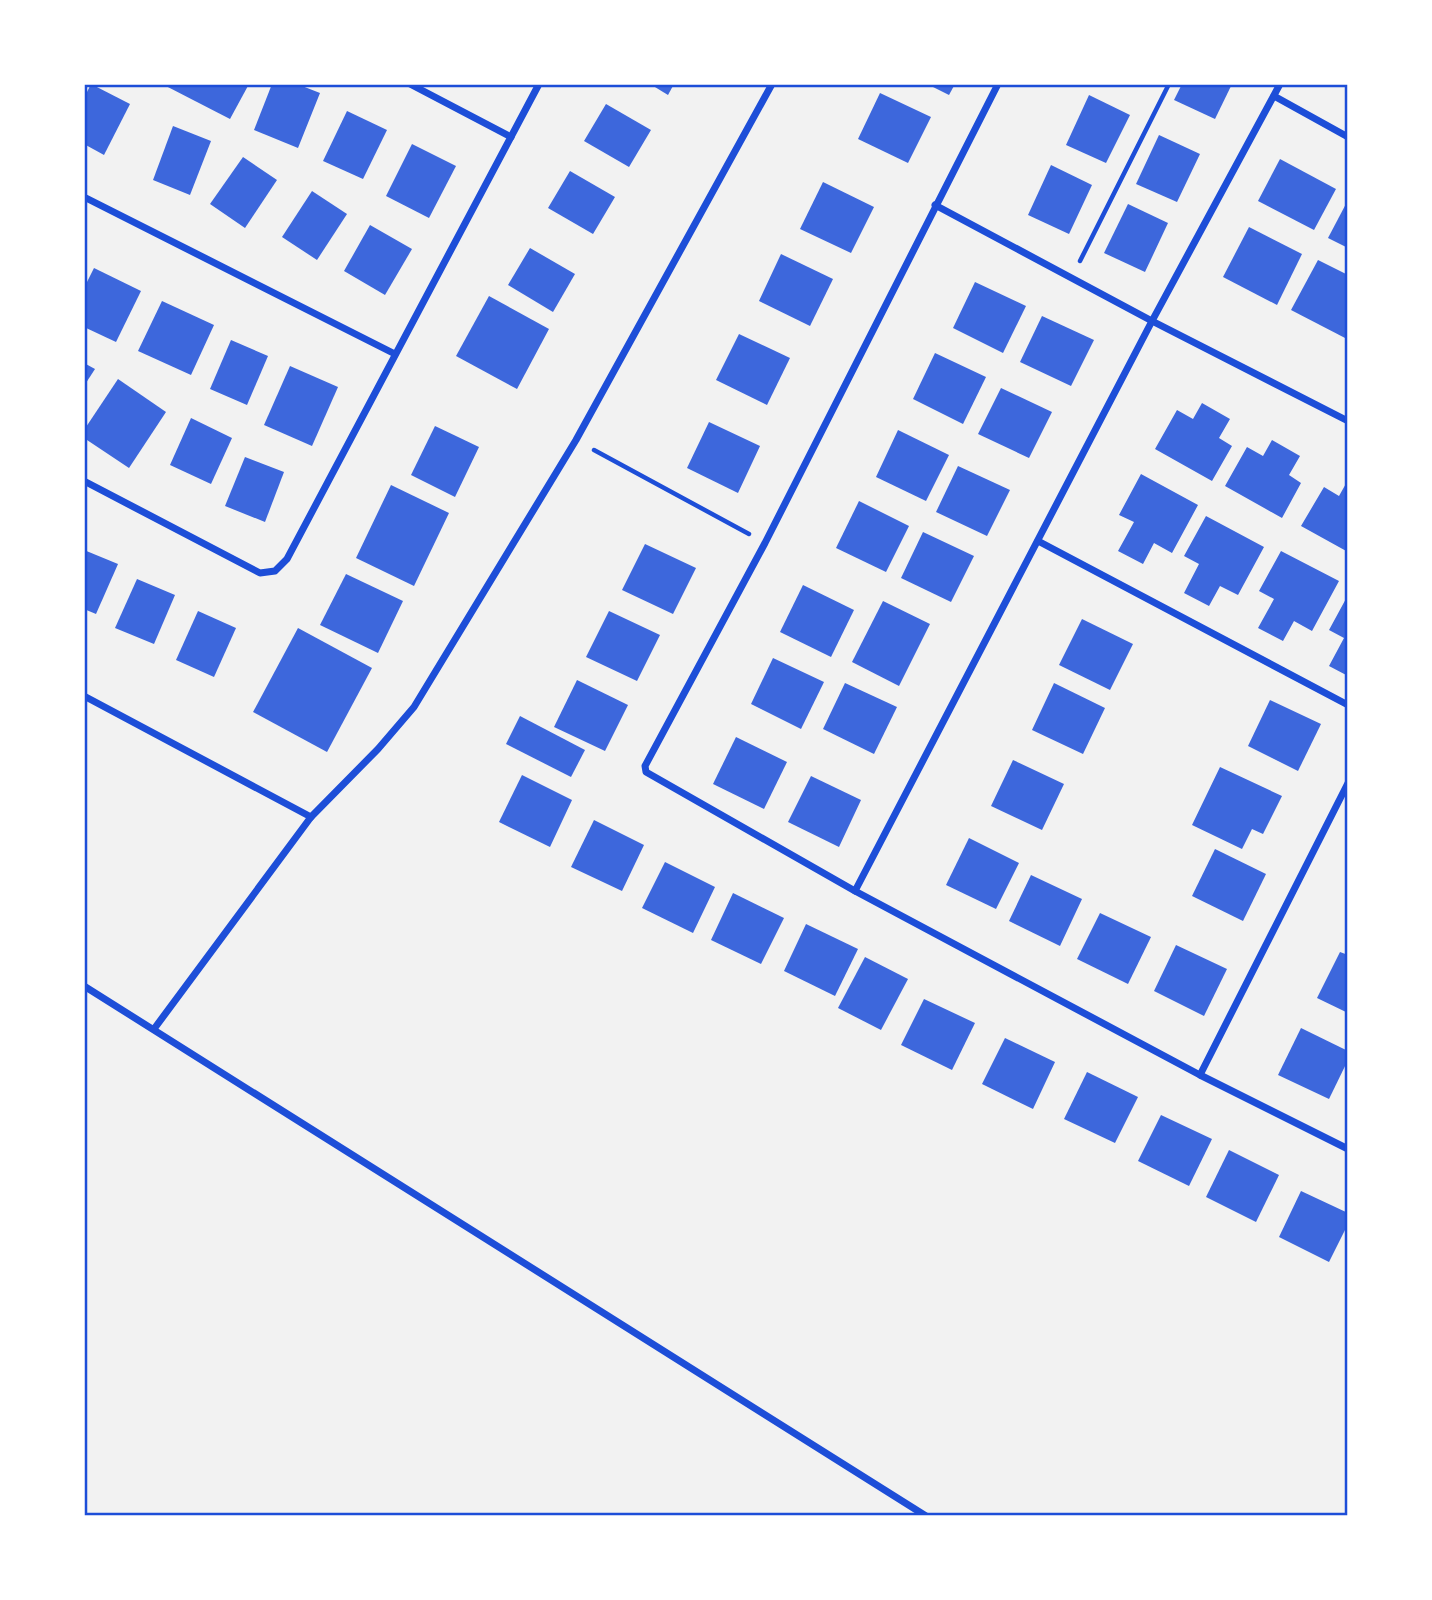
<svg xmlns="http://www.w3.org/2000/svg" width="1432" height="1600" viewBox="0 0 1432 1600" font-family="'Titillium Web',sans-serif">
	<rect width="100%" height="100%" fill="#f2f2f2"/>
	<g fill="#3d67dc">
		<path d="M 91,84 L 130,104 L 104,155 L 84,144 L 84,98 Z"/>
		<path d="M 162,84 L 249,84 L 230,119 Z"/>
		<path d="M 272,84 L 297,84 L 320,93 L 298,148 L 254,130 Z"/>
		<path d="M 650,84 L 674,84 L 668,95 Z"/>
		<path d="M 927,84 L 955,84 L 949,95 Z"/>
		<path d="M 1182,84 L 1232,84 L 1215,119 L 1174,100 Z"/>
		<path d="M 880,93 L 931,117 L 908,163 L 858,139 Z"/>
		<path d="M 1089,95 L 1130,115 L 1106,163 L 1066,145 Z"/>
		<path d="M 606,104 L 651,130 L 629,167 L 584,141 Z"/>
		<path d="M 347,111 L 387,130 L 363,179 L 323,161 Z"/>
		<path d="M 173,126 L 211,141 L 190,195 L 153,180 Z"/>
		<path d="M 1159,135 L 1200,154 L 1177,202 L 1136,184 Z"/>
		<path d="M 412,144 L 456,166 L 429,218 L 386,196 Z"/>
		<path d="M 243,157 L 277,180 L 245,228 L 210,204 Z"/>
		<path d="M 1280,159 L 1336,189 L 1314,230 L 1258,201 Z"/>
		<path d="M 1051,165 L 1092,185 L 1069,234 L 1028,215 Z"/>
		<path d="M 570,171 L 615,197 L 593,234 L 548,208 Z"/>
		<path d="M 823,182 L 874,207 L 851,253 L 800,229 Z"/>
		<path d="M 312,191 L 347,214 L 317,260 L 282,237 Z"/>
		<path d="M 1348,200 L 1348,248 L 1328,238 Z"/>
		<path d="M 1128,204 L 1168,223 L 1145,272 L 1104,253 Z"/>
		<path d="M 370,225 L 412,249 L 385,295 L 344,271 Z"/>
		<path d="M 1249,227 L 1302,254 L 1277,305 L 1223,277 Z"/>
		<path d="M 530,248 L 575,274 L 553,312 L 508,285 Z"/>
		<path d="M 781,254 L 833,279 L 810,326 L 759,301 Z"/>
		<path d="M 1318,260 L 1348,275 L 1347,339 L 1291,310 Z"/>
		<path d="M 94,268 L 141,291 L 116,342 L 84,327 L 84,288 Z"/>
		<path d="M 975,282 L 1026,306 L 1003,353 L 953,328 Z"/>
		<path d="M 489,296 L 549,329 L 517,389 L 456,356 Z"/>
		<path d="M 162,301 L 214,325 L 191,375 L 138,351 Z"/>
		<path d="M 1042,316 L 1094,340 L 1071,386 L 1020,362 Z"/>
		<path d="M 739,334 L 790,358 L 767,405 L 716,380 Z"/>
		<path d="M 231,340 L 268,356 L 247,405 L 210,389 Z"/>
		<path d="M 935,353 L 986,377 L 963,424 L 913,399 Z"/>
		<path d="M 84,363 L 95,369 L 84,386 Z"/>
		<path d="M 290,366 L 338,387 L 312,446 L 264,425 Z"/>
		<path d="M 118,379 L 166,412 L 129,468 L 84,438 L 84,430 Z"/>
		<path d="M 1001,388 L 1052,412 L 1029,458 L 978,434 Z"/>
		<path d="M 1202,403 L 1230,419 L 1219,438 L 1232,446 L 1212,481 L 1155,449 L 1177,410 L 1193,419 Z"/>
		<path d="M 191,418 L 232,438 L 211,484 L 170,465 Z"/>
		<path d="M 709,422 L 760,446 L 738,493 L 687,468 Z"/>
		<path d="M 435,426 L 479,447 L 455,497 L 411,475 Z"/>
		<path d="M 898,430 L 949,455 L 926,501 L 876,477 Z"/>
		<path d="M 1272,440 L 1300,456 L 1289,475 L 1301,483 L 1282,518 L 1225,486 L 1247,447 L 1263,456 Z"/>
		<path d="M 245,457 L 284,472 L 265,522 L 225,506 Z"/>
		<path d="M 958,466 L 1010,490 L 987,536 L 936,512 Z"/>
		<path d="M 1141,474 L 1198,505 L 1172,553 L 1154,543 L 1143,564 L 1118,551 L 1134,522 L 1119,515 Z"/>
		<path d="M 1348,480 L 1348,552 L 1301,526 L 1324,487 L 1339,496 Z"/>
		<path d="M 391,485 L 449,513 L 414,586 L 356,558 Z"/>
		<path d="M 859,501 L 909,526 L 886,572 L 836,548 Z"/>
		<path d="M 1206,516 L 1264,547 L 1238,595 L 1220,586 L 1209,606 L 1184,593 L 1199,564 L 1184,556 Z"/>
		<path d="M 923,532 L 974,556 L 951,602 L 901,578 Z"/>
		<path d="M 645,544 L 696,568 L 673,614 L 622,590 Z"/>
		<path d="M 84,550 L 118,564 L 96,614 L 84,609 Z"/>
		<path d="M 1281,551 L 1339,581 L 1312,631 L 1294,621 L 1283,641 L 1258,628 L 1274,599 L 1259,591 Z"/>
		<path d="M 346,574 L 403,601 L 378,653 L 320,625 Z"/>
		<path d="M 137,579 L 175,595 L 154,644 L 115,628 Z"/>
		<path d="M 803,585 L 854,610 L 831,657 L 780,632 Z"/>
		<path d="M 1348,595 L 1348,676 L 1329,666 L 1344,638 L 1329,630 Z"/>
		<path d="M 883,601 L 930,624 L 899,686 L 852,662 Z"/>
		<path d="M 198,611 L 236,628 L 214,677 L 176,660 Z"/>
		<path d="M 609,611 L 660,635 L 637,681 L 586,657 Z"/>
		<path d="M 1082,619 L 1133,644 L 1110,690 L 1059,665 Z"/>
		<path d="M 298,628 L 372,668 L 327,752 L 253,712 Z"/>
		<path d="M 773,658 L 824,682 L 801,729 L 751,704 Z"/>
		<path d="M 577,680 L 628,705 L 605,751 L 554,727 Z"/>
		<path d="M 845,683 L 897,707 L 874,754 L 823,729 Z"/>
		<path d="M 1054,683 L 1105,708 L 1083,754 L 1032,730 Z"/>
		<path d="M 1270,700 L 1321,724 L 1298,771 L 1248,746 Z"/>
		<path d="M 520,716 L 585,750 L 571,777 L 506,744 Z"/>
		<path d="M 736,737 L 787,762 L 764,809 L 713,784 Z"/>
		<path d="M 1013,760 L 1064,784 L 1042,830 L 991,806 Z"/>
		<path d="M 1220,767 L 1282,796 L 1263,834 L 1252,829 L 1242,849 L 1192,825 Z"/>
		<path d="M 522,775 L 572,800 L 550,847 L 499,822 Z"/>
		<path d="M 811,776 L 861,800 L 839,847 L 788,822 Z"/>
		<path d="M 594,820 L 644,845 L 622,891 L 571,867 Z"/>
		<path d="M 969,838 L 1019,863 L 996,909 L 946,885 Z"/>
		<path d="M 1215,849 L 1266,874 L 1243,921 L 1192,896 Z"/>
		<path d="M 665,862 L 715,887 L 693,933 L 642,908 Z"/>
		<path d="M 1031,875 L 1082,899 L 1060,946 L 1009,921 Z"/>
		<path d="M 733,893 L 784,918 L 761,964 L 711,940 Z"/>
		<path d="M 1100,913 L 1151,937 L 1128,984 L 1077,959 Z"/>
		<path d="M 806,924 L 858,949 L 835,996 L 784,971 Z"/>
		<path d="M 1176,945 L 1227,969 L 1204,1016 L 1154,991 Z"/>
		<path d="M 1340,952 L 1348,955 L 1348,1013 L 1317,998 Z"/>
		<path d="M 865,957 L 908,979 L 881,1030 L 838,1008 Z"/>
		<path d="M 924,999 L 975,1023 L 952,1070 L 901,1045 Z"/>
		<path d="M 1301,1028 L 1348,1051 L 1348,1060 L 1329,1099 L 1278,1075 Z"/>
		<path d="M 1005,1038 L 1055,1062 L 1033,1109 L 982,1084 Z"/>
		<path d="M 1087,1072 L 1138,1097 L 1115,1143 L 1064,1119 Z"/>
		<path d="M 1161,1115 L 1212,1139 L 1189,1186 L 1138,1161 Z"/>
		<path d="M 1229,1150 L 1279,1175 L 1256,1222 L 1206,1197 Z"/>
		<path d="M 1301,1191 L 1348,1213 L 1348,1224 L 1329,1262 L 1279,1237 Z"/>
	</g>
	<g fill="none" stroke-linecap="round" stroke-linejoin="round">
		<g stroke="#1d4ed8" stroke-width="4.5">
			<path d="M 1080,261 L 1169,84"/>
			<path d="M 594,450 L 749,534"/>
		</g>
		<g stroke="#1d4ed8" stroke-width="7">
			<path d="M 410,84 L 511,137"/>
			<path d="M 998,84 L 765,543 L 645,766 L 646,772 L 855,891 L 1200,1075 L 1348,1149"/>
			<path d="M 1274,96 L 1348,137"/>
			<path d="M 84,197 L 395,354"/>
			<path d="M 935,205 L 1152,321 L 1348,421"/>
			<path d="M 84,481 L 260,573 L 275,571 L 287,559 L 539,84"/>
			<path d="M 1038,541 L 1348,705"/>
			<path d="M 84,696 L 311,817"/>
			<path d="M 855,891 L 1152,321 L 1280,84"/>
			<path d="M 84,986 L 926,1516"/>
			<path d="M 154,1029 L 311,817 L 378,749 L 414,707 L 576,440 L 772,84"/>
			<path d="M 1200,1075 L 1348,783"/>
		</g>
	</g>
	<rect width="1432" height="1600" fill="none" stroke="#ffffff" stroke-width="172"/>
	<rect x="86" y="86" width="1260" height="1428" fill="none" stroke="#1d4ed8" stroke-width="2.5"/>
</svg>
